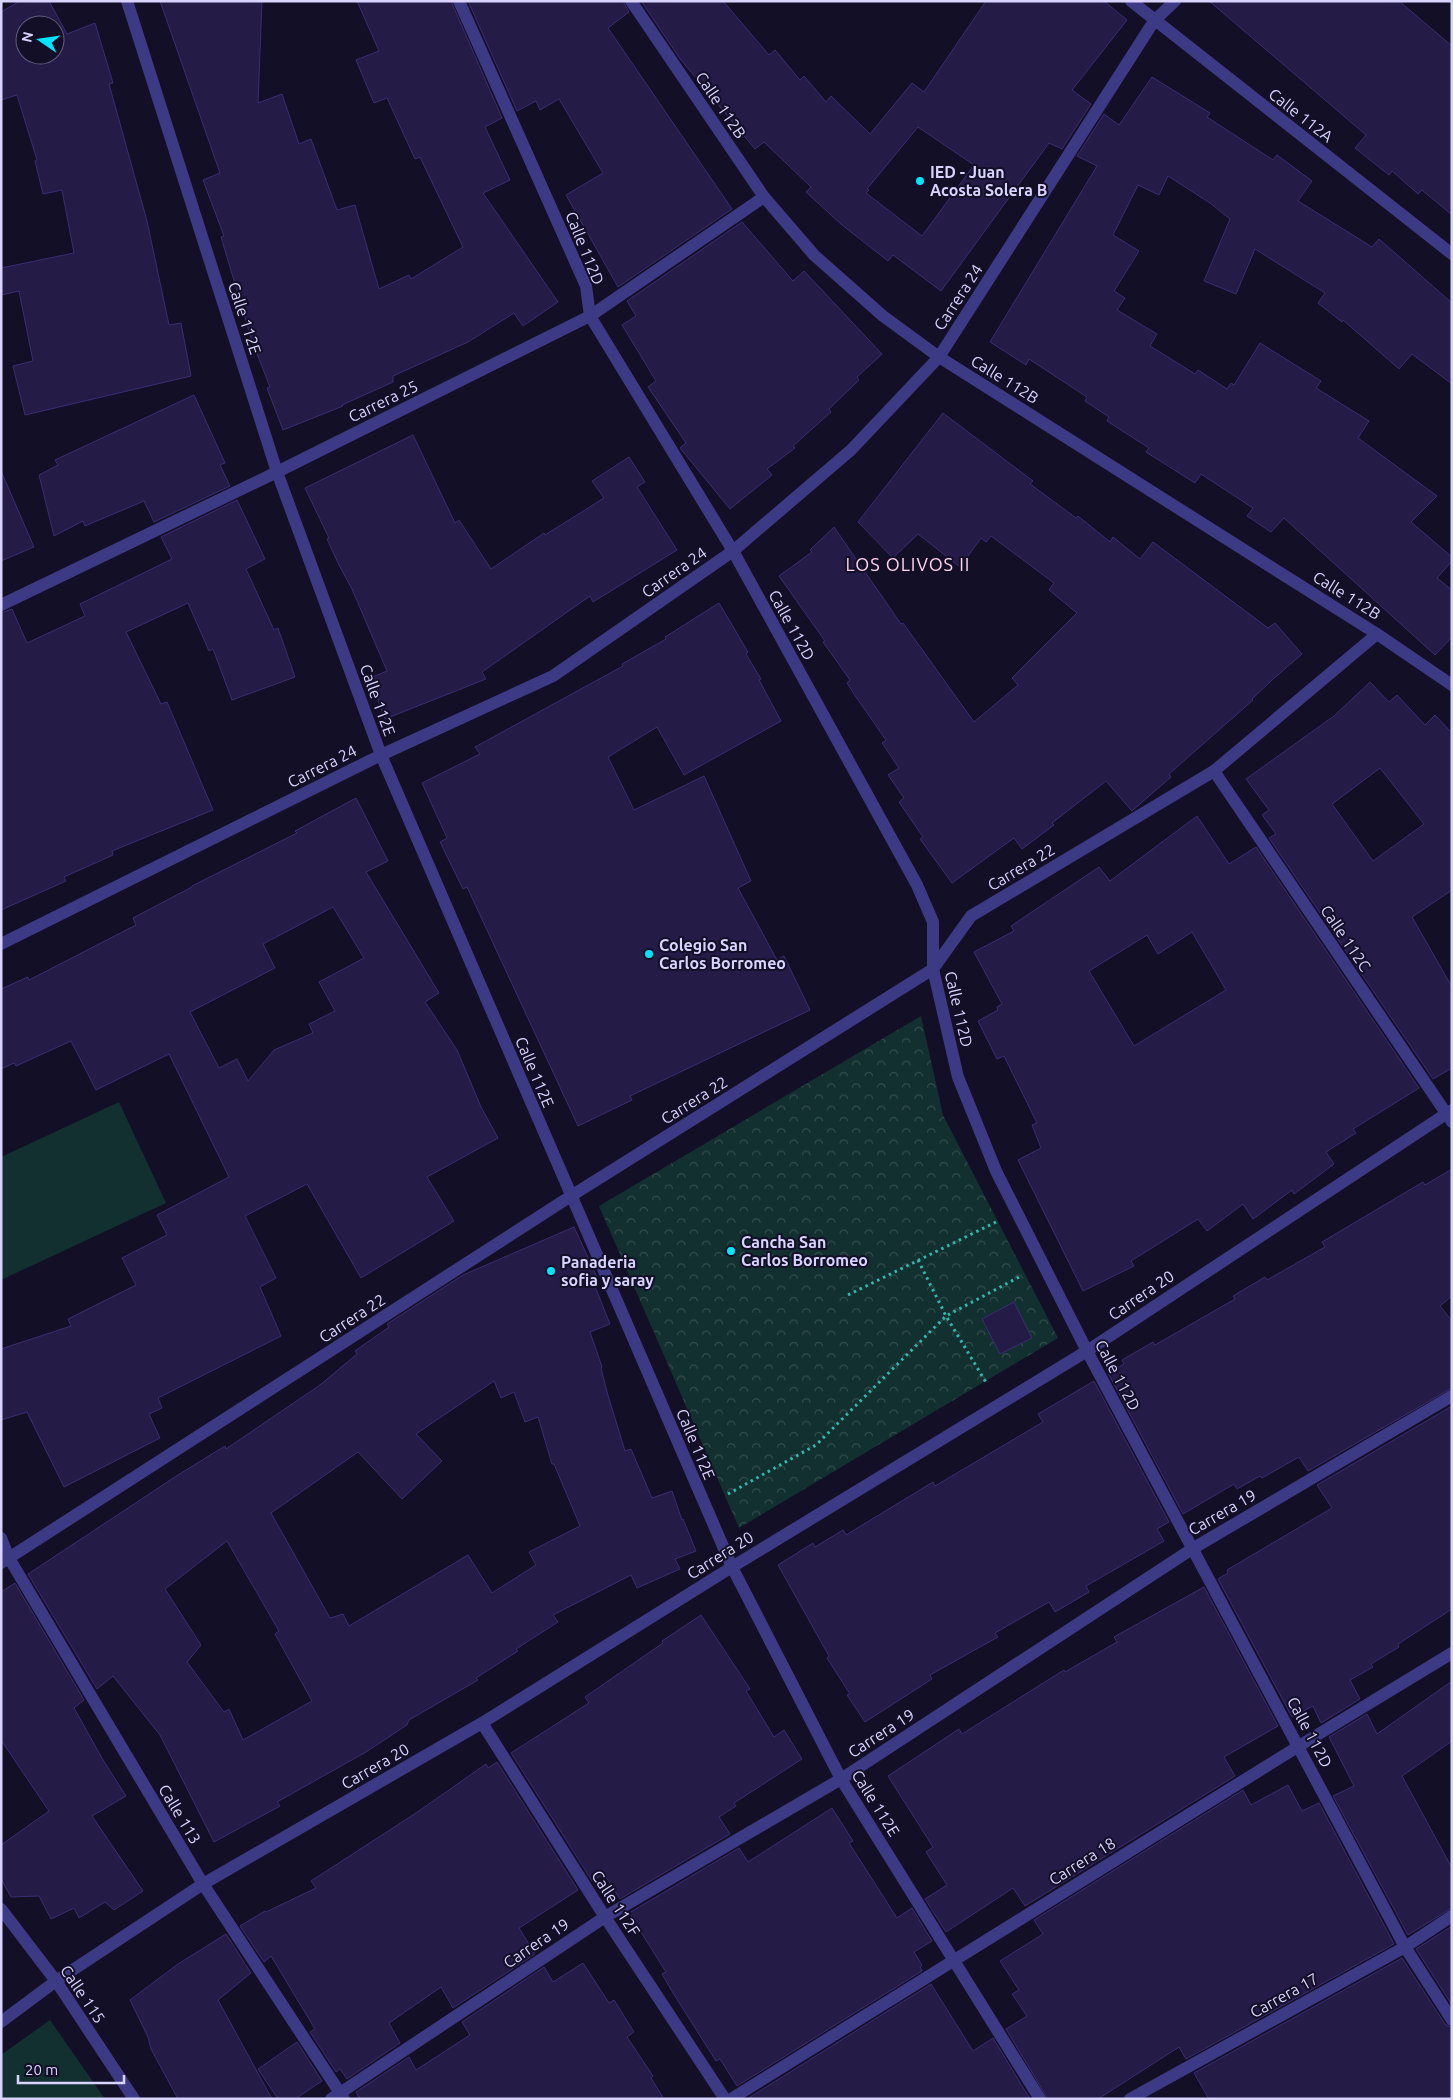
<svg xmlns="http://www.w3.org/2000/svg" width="1453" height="2100" viewBox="0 0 1453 2100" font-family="Ubuntu,sans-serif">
	<defs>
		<pattern id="forest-crowns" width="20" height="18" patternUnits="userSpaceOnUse" patternTransform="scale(1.25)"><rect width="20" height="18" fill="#12302f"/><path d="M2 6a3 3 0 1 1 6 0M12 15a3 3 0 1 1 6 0" fill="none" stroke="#344d4e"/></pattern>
	</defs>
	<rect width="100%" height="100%" fill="#130f26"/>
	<g fill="#12302f">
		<path d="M 119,1102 L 166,1203 L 1,1280 L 1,1157 Z"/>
		<path d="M 50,2020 L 105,2099 L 1,2099 L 1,2055 Z"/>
	</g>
	<path fill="url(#forest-crowns)" d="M 921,1016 L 943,1115 L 1058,1338 L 739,1528 L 599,1206 Z"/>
	<g fill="#241b47" stroke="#3b2d73" fill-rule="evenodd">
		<path d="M 20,1 L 49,1 L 67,34 L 95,23 L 113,83 L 109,84 L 147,221 L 169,325 L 181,323 L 191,376 L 25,415 L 13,366 L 33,361 L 19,291 L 1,295 L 1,268 L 74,253 L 62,190 L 43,194 L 35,161 L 37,160 L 17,95 L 1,100 L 1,12 ZM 25,25 L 55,25 L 55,55 L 25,55 Z"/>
		<path d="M 160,1 L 262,1 L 258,103 L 282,94 L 299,144 L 311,139 L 337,210 L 355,205 L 379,289 L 409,275 L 411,279 L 463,247 L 420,157 L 415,159 L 387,98 L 374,103 L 356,60 L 379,51 L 357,1 L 451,1 L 502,118 L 485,127 L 510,180 L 483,193 L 558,302 L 523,326 L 514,313 L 468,342 L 393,376 L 393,382 L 342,405 L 343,406 L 283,430 L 267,388 L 270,387 L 252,341 L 221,237 L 224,236 L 203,180 L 220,173 Z"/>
		<path d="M 468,1 L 623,1 L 629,12 L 608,28 L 732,209 L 618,287 L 566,195 L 603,173 L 559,99 L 540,110 L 536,101 L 517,111 Z"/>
		<path d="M 641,1 L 723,1 L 769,55 L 775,50 L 800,80 L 804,76 L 826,102 L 831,96 L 870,134 L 912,83 L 924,92 L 986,1 L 1104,1 L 1127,20 L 1072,90 L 1091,104 L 1062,149 L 1049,143 L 941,291 L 893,255 L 888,261 L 842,225 L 806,192 L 811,187 L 764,142 L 755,149 L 681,60 ZM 918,127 L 974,165 L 922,236 L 866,193 L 869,190 L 867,189 Z"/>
		<path d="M 1209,1 L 1399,1 L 1452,46 L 1452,215 L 1422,190 L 1418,194 L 1392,171 L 1389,175 L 1355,148 L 1366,135 Z"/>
		<path d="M 1152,77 L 1210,113 L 1207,117 L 1273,160 L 1277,155 L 1312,181 L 1298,201 L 1372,247 L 1379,239 L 1452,303 L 1452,384 L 1412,354 L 1399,369 L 1343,320 L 1342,322 L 1318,303 L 1325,293 L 1255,249 L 1236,294 L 1204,281 L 1230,219 L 1210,203 L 1168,176 L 1159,195 L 1138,185 L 1113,235 L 1139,251 L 1114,291 L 1125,298 L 1117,310 L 1157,334 L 1150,346 L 1195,374 L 1198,370 L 1227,389 L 1231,383 L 1234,385 L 1260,343 L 1321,381 L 1316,388 L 1369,421 L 1358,438 L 1437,496 L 1411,522 L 1452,557 L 1452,561 L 1437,578 L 1452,590 L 1452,637 L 1435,655 L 1284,518 L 1271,532 L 1247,516 L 1253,508 L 1201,474 L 1195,483 L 1146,452 L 1149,448 L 1107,421 L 1109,417 L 1085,401 L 1087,397 L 1029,359 L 1026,365 L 990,342 L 1097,166 L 1077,156 L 1104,114 L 1119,125 Z"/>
		<path d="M 742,222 L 793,281 L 804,271 L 882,354 L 857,377 L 859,380 L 829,409 L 831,412 L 793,446 L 795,448 L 767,469 L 772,475 L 730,509 L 680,448 L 686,443 L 648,387 L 656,381 L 622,325 L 636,316 L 627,301 Z"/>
		<path d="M 194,395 L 225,463 L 220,465 L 230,486 L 154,522 L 144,501 L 85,526 L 83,521 L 54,536 L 39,475 L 58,465 L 55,460 Z"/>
		<path d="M 943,413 L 1033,481 L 1030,484 L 1076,518 L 1078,516 L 1110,542 L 1113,537 L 1140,559 L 1153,542 L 1268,628 L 1275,623 L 1302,654 L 1271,681 L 1252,699 L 1253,700 L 1169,774 L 1171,777 L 1133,810 L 1132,811 L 1106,781 L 1052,823 L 1054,825 L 1022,849 L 1014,838 L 952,883 L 920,839 L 923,837 L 899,802 L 904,798 L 888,775 L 899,768 L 882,743 L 886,740 L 856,697 L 847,683 L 850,680 L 823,642 L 825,641 L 779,576 L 812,552 L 810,550 L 834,527 L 901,624 L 903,623 L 974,722 L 1018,685 L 1012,678 L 1077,613 L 1049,590 L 1054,583 L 991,536 L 986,542 L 981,538 L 960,567 L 918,534 L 893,558 L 858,522 Z"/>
		<path d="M 413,435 L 455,523 L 459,520 L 491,569 L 544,533 L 545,535 L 604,498 L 592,481 L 629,457 L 645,482 L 637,487 L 677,550 L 593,602 L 590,596 L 482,672 L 486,679 L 385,719 L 370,678 L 387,671 L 352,589 L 339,565 L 327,539 L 329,538 L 305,488 Z"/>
		<path d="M 1,471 L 34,547 L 1,561 Z"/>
		<path d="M 237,500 L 265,559 L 246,569 L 274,630 L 278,628 L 295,677 L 232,700 L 213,649 L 209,651 L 188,603 L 126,632 L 161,704 L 167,702 L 213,810 L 112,851 L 113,855 L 64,877 L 66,881 L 1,910 L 1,613 L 12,609 L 27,643 L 85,616 L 80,604 L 172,559 L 161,537 Z"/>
		<path d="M 719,603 L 748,652 L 746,654 L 761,679 L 759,680 L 781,721 L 684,775 L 657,727 L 608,757 L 634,810 L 704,776 L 751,881 L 738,888 L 777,960 L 784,956 L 810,1010 L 630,1096 L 632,1100 L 578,1126 L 467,887 L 463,889 L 440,842 L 447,838 L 422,783 L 480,754 L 475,747 L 623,666 L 622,664 L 666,639 L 665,637 Z"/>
		<path d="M 1370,682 L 1389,702 L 1397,695 L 1425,725 L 1435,715 L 1452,733 L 1452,890 L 1412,917 L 1452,987 L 1452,1068 L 1433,1079 L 1269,838 L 1276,834 L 1262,815 L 1269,810 L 1246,779 L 1334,716 ZM 1380,768 L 1424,824 L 1373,861 L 1332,804 Z"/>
		<path d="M 356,798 L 388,861 L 366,872 L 439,993 L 425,1002 L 457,1050 L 481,1107 L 498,1138 L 427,1177 L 454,1221 L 361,1278 L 307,1184 L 245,1216 L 276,1278 L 260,1287 L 281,1336 L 158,1398 L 162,1408 L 149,1414 L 160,1438 L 64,1487 L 27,1412 L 1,1420 L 1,1349 L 71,1326 L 68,1319 L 136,1285 L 122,1258 L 167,1235 L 157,1215 L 229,1177 L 169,1054 L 96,1090 L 71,1041 L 16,1066 L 14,1063 L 1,1069 L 1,989 L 28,977 L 29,980 L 136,925 L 133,918 L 192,887 L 192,886 L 297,833 L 295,831 ZM 333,907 L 364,958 L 319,982 L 335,1011 L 309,1024 L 313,1033 L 274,1050 L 248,1081 L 237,1059 L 219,1068 L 190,1012 L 275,968 L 263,944 Z"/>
		<path d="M 1197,816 L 1229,864 L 1256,847 L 1419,1088 L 1353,1129 L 1356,1133 L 1326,1152 L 1334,1164 L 1294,1194 L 1292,1190 L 1253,1219 L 1243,1204 L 1207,1231 L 1198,1219 L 1131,1261 L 1134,1266 L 1083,1291 L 1018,1160 L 1041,1148 L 1032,1125 L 1037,1123 L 1004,1056 L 997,1059 L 978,1021 L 998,1010 L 997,1007 L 1002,1004 L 974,952 L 1014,931 L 1011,926 L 1099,867 L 1110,881 ZM 1192,932 L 1226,990 L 1134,1046 L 1089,971 L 1147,935 L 1158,954 Z"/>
		<path d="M 1452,1169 L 1452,1296 L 1440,1306 L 1452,1321 L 1452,1388 L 1308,1471 L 1299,1457 L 1262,1478 L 1260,1476 L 1237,1489 L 1234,1484 L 1183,1514 L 1108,1373 L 1124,1364 L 1122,1360 L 1153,1342 L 1155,1345 L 1235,1299 L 1233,1296 L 1265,1277 L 1267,1280 L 1325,1247 L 1322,1242 L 1423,1182 L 1425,1185 Z"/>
		<path d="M 574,1227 L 597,1277 L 592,1279 L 610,1324 L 590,1332 L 602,1367 L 601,1368 L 607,1392 L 625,1451 L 631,1449 L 652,1498 L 672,1491 L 682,1520 L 683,1519 L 696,1551 L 675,1559 L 680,1569 L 637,1588 L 631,1575 L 553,1615 L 558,1622 L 516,1649 L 518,1651 L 476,1678 L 478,1680 L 409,1720 L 407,1725 L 366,1752 L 277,1802 L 280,1806 L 214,1842 L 160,1735 L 113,1676 L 97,1689 L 28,1574 L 178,1475 L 225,1446 L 226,1449 L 320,1385 L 357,1354 L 355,1351 L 389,1327 L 387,1324 L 463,1275 ZM 494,1381 L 501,1398 L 514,1392 L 525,1422 L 538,1417 L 552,1464 L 554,1464 L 580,1526 L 529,1552 L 536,1565 L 492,1593 L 468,1555 L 349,1626 L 343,1614 L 330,1618 L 271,1513 L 358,1452 L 402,1499 L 442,1461 L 416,1434 ZM 227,1541 L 279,1631 L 275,1634 L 312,1701 L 243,1740 L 229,1709 L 224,1712 L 187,1662 L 201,1645 L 165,1589 Z"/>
		<path d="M 1014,1302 L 1032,1338 L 1000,1354 L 982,1319 Z"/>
		<path d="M 1094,1381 L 1169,1522 L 1157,1529 L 1164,1541 L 1086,1586 L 1089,1592 L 1055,1612 L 1049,1602 L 995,1633 L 998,1637 L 930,1675 L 932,1679 L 865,1722 L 847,1695 L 850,1694 L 827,1658 L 829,1656 L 778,1565 L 813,1543 L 815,1547 L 843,1530 L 846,1535 L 933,1482 L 935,1486 L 1043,1422 L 1038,1414 Z"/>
		<path d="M 1452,1406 L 1452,1609 L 1398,1644 L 1399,1647 L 1371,1664 L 1373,1667 L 1350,1680 L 1360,1699 L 1321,1723 L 1313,1706 L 1292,1717 L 1218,1579 L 1228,1573 L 1227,1570 L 1332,1508 L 1317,1485 Z"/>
		<path d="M 15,1583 L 84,1700 L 74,1708 L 103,1760 L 126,1796 L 92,1816 L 143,1891 L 114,1910 L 105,1902 L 79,1918 L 74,1908 L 51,1919 L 39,1896 L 11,1897 L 1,1879 L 1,1845 L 49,1811 L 1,1740 L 1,1592 Z"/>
		<path d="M 1204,1587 L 1278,1726 L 1224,1757 L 1235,1776 L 1025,1906 L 1013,1888 L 946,1932 L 925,1899 L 947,1885 L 926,1852 L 933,1847 L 888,1776 L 959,1729 L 962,1734 L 1064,1670 L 1065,1672 L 1117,1642 L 1114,1637 Z"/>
		<path d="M 701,1615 L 750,1689 L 746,1691 L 774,1737 L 784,1730 L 802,1759 L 734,1803 L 736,1806 L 719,1817 L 730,1834 L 620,1899 L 604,1874 L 592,1881 L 511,1753 L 589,1703 L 585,1697 L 663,1643 L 662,1641 Z"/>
		<path d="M 1452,1681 L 1452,1741 L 1402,1776 L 1452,1868 L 1452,1908 L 1408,1935 L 1333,1796 L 1354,1786 L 1329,1737 L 1367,1714 L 1377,1734 Z"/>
		<path d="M 497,1762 L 578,1890 L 519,1928 L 535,1954 L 453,2008 L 441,1987 L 389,2023 L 400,2043 L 347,2079 L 340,2069 L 336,2072 L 310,2032 L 315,2029 L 271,1956 L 264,1962 L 240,1926 L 265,1911 L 266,1912 L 316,1888 L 311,1881 L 416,1813 L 486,1764 L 488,1768 Z"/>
		<path d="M 1288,1785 L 1302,1811 L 1319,1803 L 1394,1944 L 1186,2059 L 1179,2047 L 1098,2099 L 1048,2099 L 1006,2029 L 1027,2016 L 1012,1994 L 1019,1990 L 1000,1961 L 1043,1934 L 1034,1920 L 1243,1790 L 1251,1805 Z"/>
		<path d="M 832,1808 L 853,1841 L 849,1843 L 897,1918 L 912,1908 L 932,1941 L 914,1952 L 922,1965 L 920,1967 L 922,1971 L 737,2086 L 720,2059 L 716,2061 L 673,1993 L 662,1974 L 666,1972 L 629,1913 L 739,1848 L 748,1862 Z"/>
		<path d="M 1452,1926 L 1452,2005 L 1416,1949 Z"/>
		<path d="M 226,1934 L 251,1973 L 218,2000 L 272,2099 L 178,2099 L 151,2049 L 148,2037 L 130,2000 L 178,1964 Z"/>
		<path d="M 1402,1958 L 1445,2024 L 1452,2028 L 1452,2099 L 1209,2099 L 1194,2073 Z"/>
		<path d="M 583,1963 L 609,2003 L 614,2000 L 634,2032 L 627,2037 L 653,2076 L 651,2078 L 664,2099 L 360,2099 L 356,2092 L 409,2057 L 416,2070 L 470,2035 L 462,2022 L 544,1967 L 553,1982 Z"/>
		<path d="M 931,1984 L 973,2051 L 993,2038 L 1030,2099 L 747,2099 Z"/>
		<path d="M 297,2042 L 322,2081 L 295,2099 L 278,2099 L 258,2069 Z"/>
	</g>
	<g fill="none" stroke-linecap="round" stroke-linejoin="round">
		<g stroke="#2fb8b0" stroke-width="3" stroke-dasharray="2.5 4" stroke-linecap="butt">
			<path d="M 918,1260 L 946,1316 L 987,1384"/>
			<path d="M 848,1295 L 996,1222"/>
			<path d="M 728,1494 L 816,1445 L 946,1316 L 1021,1276"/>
		</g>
		<g stroke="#3d3a85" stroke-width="12">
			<path d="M 127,1 L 277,472 L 381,755 L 706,1507 L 732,1567 L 841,1779 L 1040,2099"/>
			<path d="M 459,1 L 586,286 L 590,316 L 733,551 L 917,885 L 933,922 L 933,969 L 958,1077 L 996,1171 L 1087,1351 L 1405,1947 L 1452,2020"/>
			<path d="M 631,1 L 764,197 L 814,255 L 883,316 L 939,357 L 1377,634 L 1452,685"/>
			<path d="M 1131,1 L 1452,254"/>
			<path d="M 1,605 L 277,472 L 590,316 L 764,197"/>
			<path d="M 1214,771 L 1452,1122"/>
			<path d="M 1,944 L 381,755 L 553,676 L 733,551 L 851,450 L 939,357 L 1154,21 L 1175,1"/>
			<path d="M 1,1538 L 9,1558 L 203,1884 L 344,2099"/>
			<path d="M 1,1563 L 571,1196 L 933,969 L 971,916 L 1214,771 L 1377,634"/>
			<path d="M 482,1723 L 605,1917 L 725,2099"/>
			<path d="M 1,1909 L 56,1981 L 134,2099"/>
			<path d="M 1,2022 L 56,1981 L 203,1884 L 482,1723 L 732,1567 L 1087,1351 L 1452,1110"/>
			<path d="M 331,2099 L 605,1917 L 841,1779 L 1192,1549 L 1452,1396"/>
			<path d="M 731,2099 L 1299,1746 L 1452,1653"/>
			<path d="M 1130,2099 L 1405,1947 L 1452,1916"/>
		</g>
	</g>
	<g fill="#00e5ff" stroke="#130f26" stroke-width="2">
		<circle cx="920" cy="181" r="5"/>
		<circle cx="649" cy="954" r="5"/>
		<circle cx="731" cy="1251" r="5"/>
		<circle cx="551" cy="1271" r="5"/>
	</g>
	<g text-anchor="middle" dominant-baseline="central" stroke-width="4" stroke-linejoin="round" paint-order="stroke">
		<g font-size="16" fill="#d9d4ff" stroke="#130f26">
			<text transform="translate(721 105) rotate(56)">Calle 112B</text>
			<text transform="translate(1301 115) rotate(38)">Calle 112A</text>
			<text transform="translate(585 248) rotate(68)">Calle 112D</text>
			<text transform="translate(958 297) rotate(-57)">Carrera 24</text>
			<text transform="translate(245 318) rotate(72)">Calle 112E</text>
			<text transform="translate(1005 379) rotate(32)">Calle 112B</text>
			<text transform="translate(383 401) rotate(-26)">Carrera 25</text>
			<text transform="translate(674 572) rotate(-35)">Carrera 24</text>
			<text transform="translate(1347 595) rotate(32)">Calle 112B</text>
			<text transform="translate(792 625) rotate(61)">Calle 112D</text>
			<text transform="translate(378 700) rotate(70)">Calle 112E</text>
			<text transform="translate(322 766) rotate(-27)">Carrera 24</text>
			<text transform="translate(1021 867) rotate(-31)">Carrera 22</text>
			<text transform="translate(1346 938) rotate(56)">Calle 112C</text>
			<text transform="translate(959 1009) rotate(77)">Calle 112D</text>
			<text transform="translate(535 1072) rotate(67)">Calle 112E</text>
			<text transform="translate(694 1100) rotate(-32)">Carrera 22</text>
			<text transform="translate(1141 1295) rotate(-34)">Carrera 20</text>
			<text transform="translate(352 1318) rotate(-33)">Carrera 22</text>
			<text transform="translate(1118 1375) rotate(62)">Calle 112D</text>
			<text transform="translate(696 1444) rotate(67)">Calle 112E</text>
			<text transform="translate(1222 1512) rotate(-30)">Carrera 19</text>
			<text transform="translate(720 1555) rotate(-32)">Carrera 20</text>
			<text transform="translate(1310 1732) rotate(62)">Calle 112D</text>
			<text transform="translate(881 1733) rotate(-33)">Carrera 19</text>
			<text transform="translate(375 1766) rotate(-30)">Carrera 20</text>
			<text transform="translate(876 1803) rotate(58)">Calle 112E</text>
			<text transform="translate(180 1814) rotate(59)">Calle 113</text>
			<text transform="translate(1082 1861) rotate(-32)">Carrera 18</text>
			<text transform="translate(616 1903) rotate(57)">Calle 112F</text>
			<text transform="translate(536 1943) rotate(-34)">Carrera 19</text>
			<text transform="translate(83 1994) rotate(56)">Calle 115</text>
			<text transform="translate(1284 1995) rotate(-29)">Carrera 17</text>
		</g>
		<g font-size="16" font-weight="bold" fill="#d9d4ff" stroke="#130f26" text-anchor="start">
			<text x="930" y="172">IED - Juan<tspan x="930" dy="18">Acosta Solera B</tspan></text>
			<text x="659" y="945">Colegio San<tspan x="659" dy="18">Carlos Borromeo</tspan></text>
			<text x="741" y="1242">Cancha San<tspan x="741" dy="18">Carlos Borromeo</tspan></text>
			<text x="561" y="1262">Panaderia<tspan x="561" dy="18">sofia y saray</tspan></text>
		</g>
		<g font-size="18" letter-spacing="1" fill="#ffd6f0" stroke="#130f26">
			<text x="908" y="564">LOS OLIVOS II</text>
		</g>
	</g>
	<rect width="1453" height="2100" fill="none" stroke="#d9d4ff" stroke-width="5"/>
	<g transform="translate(40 40) rotate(283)"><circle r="24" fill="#130f26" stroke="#625e7d"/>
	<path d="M0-4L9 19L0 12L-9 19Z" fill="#00e5ff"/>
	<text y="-8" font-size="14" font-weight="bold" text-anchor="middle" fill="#d9d4ff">N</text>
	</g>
	<path d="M18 2075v8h106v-8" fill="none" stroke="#d9d4ff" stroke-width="2.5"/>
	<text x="25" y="2075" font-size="15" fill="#d9d4ff" stroke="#130f26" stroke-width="4" paint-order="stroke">20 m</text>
</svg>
